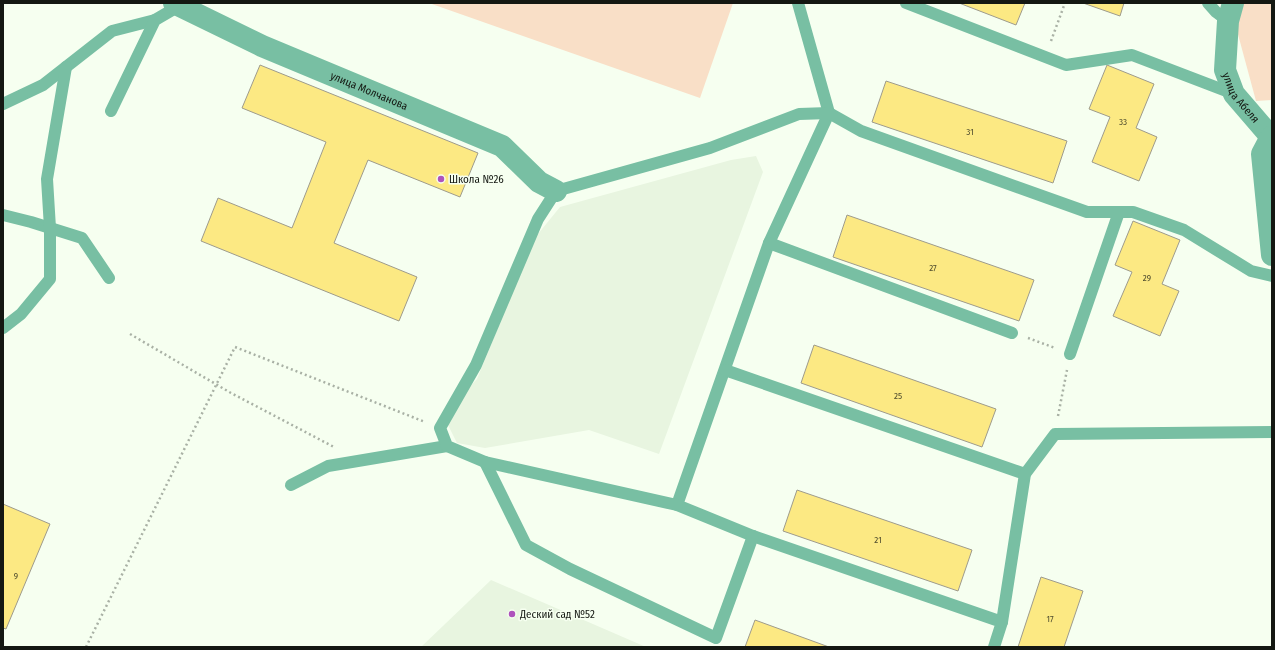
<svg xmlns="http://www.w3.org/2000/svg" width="1275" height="650" viewBox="0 0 1275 650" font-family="'Fira Sans Condensed',sans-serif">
	<rect width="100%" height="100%" fill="#f6fff0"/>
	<g fill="#e8f5e0">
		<path d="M 756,156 L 763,172 L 659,454 L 589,430 L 485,448 L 457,443 L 443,415 L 477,379 L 504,313 L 529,245 L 560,207 L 731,160 Z"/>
		<path d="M 491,580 L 646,647 L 421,647 Z"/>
	</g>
	<g fill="#f9dfc7">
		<path d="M 429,3 L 733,3 L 700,98 Z"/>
		<path d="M 1241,3 L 1272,3 L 1272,100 L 1256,101 L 1236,27 Z"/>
	</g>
	<g fill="#fce983" stroke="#9e9b8c">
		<path d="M 959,3 L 1025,3 L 1016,25 Z"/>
		<path d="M 1083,3 L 1124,3 L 1120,16 Z"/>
		<path d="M 260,65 L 478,153 L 460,197 L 368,160 L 334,243 L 417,277 L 399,321 L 201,241 L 218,198 L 292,228 L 326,142 L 242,108 Z"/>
		<path d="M 1107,65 L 1154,84 L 1136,128 L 1157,137 L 1139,181 L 1092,162 L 1110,117 L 1089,109 Z"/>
		<path d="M 886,81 L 1067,141 L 1053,183 L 872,122 Z"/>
		<path d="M 847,215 L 1034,280 L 1019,321 L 833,257 Z"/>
		<path d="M 1133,221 L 1180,240 L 1162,284 L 1179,291 L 1160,336 L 1113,316 L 1132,272 L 1115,265 Z"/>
		<path d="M 814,345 L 996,409 L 982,447 L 801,383 Z"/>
		<path d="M 797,490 L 972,550 L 958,591 L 783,531 Z"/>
		<path d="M 3,504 L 50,524 L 6,629 L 3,628 Z"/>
		<path d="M 1041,577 L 1083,591 L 1064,647 L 1018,647 Z"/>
		<path d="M 755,620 L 829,647 L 745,647 Z"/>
	</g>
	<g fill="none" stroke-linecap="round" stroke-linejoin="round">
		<g stroke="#a9b1a5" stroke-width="2.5" stroke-dasharray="2 3" stroke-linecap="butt">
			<path d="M 1051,41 L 1065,3"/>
			<path d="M 130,334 L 231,393 L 334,447"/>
			<path d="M 1028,338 L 1055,348"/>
			<path d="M 1058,416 L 1067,370"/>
			<path d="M 86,647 L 235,347 L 425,422"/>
		</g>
		<g stroke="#78bfa3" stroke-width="12">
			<path d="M 798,3 L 829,113 L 769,243 L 677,505 L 753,536 L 1002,622 L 994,647"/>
			<path d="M 906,3 L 1066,65 L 1132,55 L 1234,94"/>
			<path d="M 1208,3 L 1216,12 L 1228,21"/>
			<path d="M 3,104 L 43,85 L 112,31 L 155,20"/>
			<path d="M 111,111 L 155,20 L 179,6"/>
			<path d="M 3,215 L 31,222 L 82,238 L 109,278"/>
			<path d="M 769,243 L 1012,333"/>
			<path d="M 3,328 L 21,314 L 50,279 L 50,228 L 47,179 L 66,67"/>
			<path d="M 1070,354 L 1119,212"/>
			<path d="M 725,370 L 1025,474"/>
			<path d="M 485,462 L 526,545 L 570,569 L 716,638 L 753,536"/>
			<path d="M 291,485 L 328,466 L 447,446"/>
			<path d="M 677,505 L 485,462 L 447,446 L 440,428 L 476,365 L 538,219 L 556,191 L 710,148 L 799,114 L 829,113 L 861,131 L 1087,212 L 1133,212 L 1184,230 L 1251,271 L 1272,276"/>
			<path d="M 1002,622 L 1025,474 L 1055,434 L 1272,432"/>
		</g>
		<g stroke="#78bfa3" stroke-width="22">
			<path id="s1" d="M 174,3 L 262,46 L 502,146 L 539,182 L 556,191"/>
			<path id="s2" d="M 1233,3 L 1228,21 L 1225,70 L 1234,94 L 1271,137"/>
			<path d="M 1271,137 L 1262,154 L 1272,255"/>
		</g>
	</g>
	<g fill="#ae52bc" stroke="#f6fff0" stroke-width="1.5">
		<circle cx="441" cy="179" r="4"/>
		<circle cx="512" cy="614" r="4"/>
	</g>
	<g text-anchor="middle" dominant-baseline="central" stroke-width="3" stroke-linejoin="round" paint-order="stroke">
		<g font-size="9" fill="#4e4c2e">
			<text x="1123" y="122">33</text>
			<text x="970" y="132">31</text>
			<text x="933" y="268">27</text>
			<text x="1147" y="278">29</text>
			<text x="898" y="396">25</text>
			<text x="878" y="540">21</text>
			<text x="16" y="576">9</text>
			<text x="1050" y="619">17</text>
		</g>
		<g font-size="11" fill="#141812" stroke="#f6fff0">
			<text stroke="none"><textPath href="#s1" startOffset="214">улица Молчанова</textPath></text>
			<text stroke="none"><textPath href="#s2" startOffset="100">улица Абеля</textPath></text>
		</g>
		<g font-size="11" fill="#141812" stroke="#f6fff0" text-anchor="start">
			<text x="449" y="179">Школа №26</text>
			<text x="520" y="614">Деский сад №52</text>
		</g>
	</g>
	<rect width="1275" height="650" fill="none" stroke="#141812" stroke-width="8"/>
</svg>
